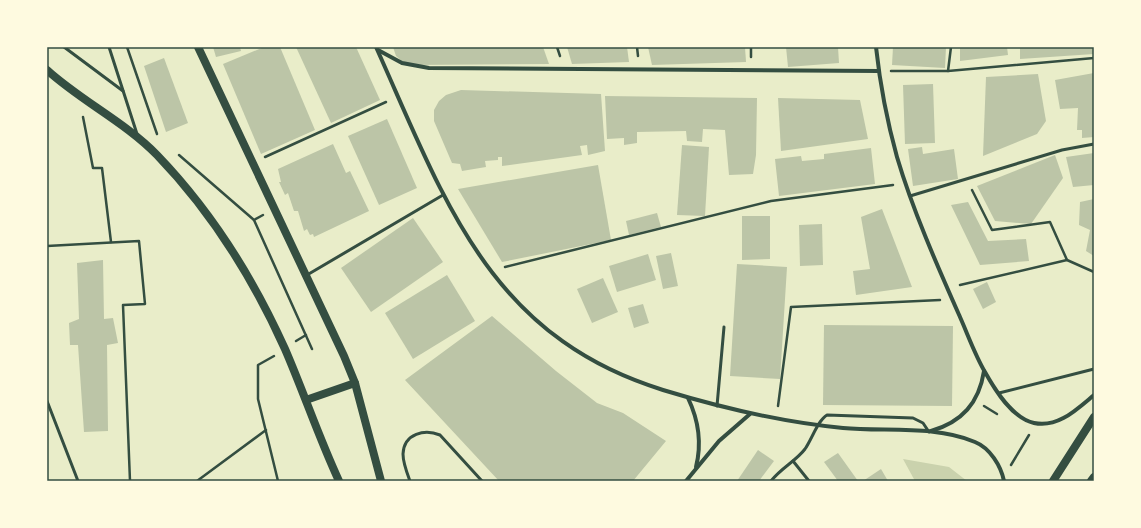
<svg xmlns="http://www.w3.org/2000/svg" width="1141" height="528" viewBox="0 0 1141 528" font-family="'Times New Roman',serif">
	<rect width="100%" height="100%" fill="#e9edc9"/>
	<path fill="#cad2ad" d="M 903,459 L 949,467 L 967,481 L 915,481 Z"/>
	<g fill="#bcc5a7">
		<path d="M 213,47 L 240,47 L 241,51 L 216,57 Z"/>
		<path d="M 264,47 L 280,47 L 315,130 L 261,154 L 223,64 Z"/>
		<path d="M 296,47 L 356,47 L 380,100 L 331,123 Z"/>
		<path d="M 393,47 L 543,47 L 549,64 L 414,65 L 404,63 L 396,56 Z"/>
		<path d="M 567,47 L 627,47 L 629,62 L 572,64 Z"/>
		<path d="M 648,47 L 745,47 L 746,62 L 652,65 Z"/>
		<path d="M 786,47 L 838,47 L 839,63 L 788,67 Z"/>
		<path d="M 893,47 L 946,47 L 945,68 L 892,65 Z"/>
		<path d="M 960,47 L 1007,47 L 1008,55 L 960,61 Z"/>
		<path d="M 1020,47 L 1094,47 L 1094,54 L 1020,59 Z"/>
		<path d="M 164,58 L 188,123 L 166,132 L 144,66 Z"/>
		<path d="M 1094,73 L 1094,137 L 1082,138 L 1082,130 L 1077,130 L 1078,108 L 1060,109 L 1055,80 Z"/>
		<path d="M 1038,74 L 1046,121 L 1037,134 L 983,156 L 986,77 Z"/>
		<path d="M 933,84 L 935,143 L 905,144 L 903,85 Z"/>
		<path d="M 461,90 L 601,94 L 605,151 L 588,155 L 587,145 L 580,146 L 582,155 L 502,166 L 502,157 L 498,157 L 498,160 L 485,161 L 486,167 L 462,171 L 460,164 L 452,163 L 434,121 L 434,110 L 439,101 L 446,95 Z"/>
		<path d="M 605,96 L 757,98 L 756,155 L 753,174 L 729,175 L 725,130 L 703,129 L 702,142 L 687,141 L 686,131 L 637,132 L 637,143 L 624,145 L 624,138 L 607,139 Z"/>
		<path d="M 778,98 L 860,100 L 868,139 L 781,151 Z"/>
		<path d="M 387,119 L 417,188 L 379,205 L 348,136 Z"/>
		<path d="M 333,144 L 346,173 L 350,171 L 369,211 L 314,237 L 313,234 L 310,235 L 307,229 L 304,231 L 298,211 L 294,211 L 288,193 L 285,195 L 279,182 L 281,182 L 278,169 Z"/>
		<path d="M 682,145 L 709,147 L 705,216 L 677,215 Z"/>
		<path d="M 922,147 L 923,154 L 954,149 L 958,179 L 913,186 L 908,149 Z"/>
		<path d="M 871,148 L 875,184 L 779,196 L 775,159 L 801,156 L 802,161 L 824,159 L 824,154 Z"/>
		<path d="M 1094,153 L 1094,185 L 1073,187 L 1066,157 Z"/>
		<path d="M 1055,155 L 1063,178 L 1031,224 L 995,221 L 977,186 Z"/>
		<path d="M 598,165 L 611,240 L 502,262 L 458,189 Z"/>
		<path d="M 1094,199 L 1094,256 L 1086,251 L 1090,230 L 1079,225 L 1080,202 Z"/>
		<path d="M 968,202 L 988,241 L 1026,239 L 1029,261 L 980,265 L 951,205 Z"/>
		<path d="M 882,209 L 912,287 L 856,295 L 853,271 L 870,269 L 861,217 Z"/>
		<path d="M 657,213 L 661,227 L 629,235 L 626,221 Z"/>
		<path d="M 742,216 L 770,216 L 770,259 L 742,260 Z"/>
		<path d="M 413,218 L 443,262 L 371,312 L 341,268 Z"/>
		<path d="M 822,224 L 823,265 L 800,266 L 799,225 Z"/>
		<path d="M 671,253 L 678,286 L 663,289 L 656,256 Z"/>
		<path d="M 648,254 L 656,280 L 617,292 L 609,266 Z"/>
		<path d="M 103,260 L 104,319 L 113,318 L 118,343 L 107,345 L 108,431 L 84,432 L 78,345 L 70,345 L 69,323 L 79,319 L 77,263 Z"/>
		<path d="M 737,264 L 787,267 L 780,379 L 730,376 Z"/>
		<path d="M 447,275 L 475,321 L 413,359 L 385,313 Z"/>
		<path d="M 603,278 L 618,312 L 592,323 L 577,289 Z"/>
		<path d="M 987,282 L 996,302 L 983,309 L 973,289 Z"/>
		<path d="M 643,304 L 649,323 L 634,328 L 628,308 Z"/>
		<path d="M 492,316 L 556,371 L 597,403 L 623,413 L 666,441 L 633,481 L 499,481 L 405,380 Z"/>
		<path d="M 824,325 L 953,326 L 952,406 L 823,405 Z"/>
		<path d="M 758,450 L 774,461 L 759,481 L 737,481 Z"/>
		<path d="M 838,453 L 858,481 L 838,481 L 824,462 Z"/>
		<path d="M 881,469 L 888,481 L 863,481 Z"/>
	</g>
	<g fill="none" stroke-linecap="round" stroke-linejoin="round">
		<g stroke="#344e41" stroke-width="2.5">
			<path d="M 127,47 L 157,134"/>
			<path d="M 557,47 L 560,56"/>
			<path d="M 637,47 L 638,56"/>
			<path d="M 751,47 L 751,57"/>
			<path d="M 891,71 L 948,71 L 1094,58"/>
			<path d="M 948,71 L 951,47"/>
			<path d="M 83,117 L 93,168 L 102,168 L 111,242"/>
			<path d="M 179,155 L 254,220 L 312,349"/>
			<path d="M 265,157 L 386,102"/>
			<path d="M 972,190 L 992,230 L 1050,222 L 1067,260"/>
			<path d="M 254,220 L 263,215"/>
			<path d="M 47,246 L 139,241 L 145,304 L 123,305 L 130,481"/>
			<path d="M 505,267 L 771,201 L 893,185"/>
			<path d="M 960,285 L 1067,260 L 1094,272"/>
			<path d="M 296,341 L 306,335"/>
			<path d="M 274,356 L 258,365 L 258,399 L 278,481"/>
			<path d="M 778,406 L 791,307 L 940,300"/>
			<path d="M 984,406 L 997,414"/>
			<path d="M 1011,465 L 1029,435"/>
			<path d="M 197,481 L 266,430"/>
		</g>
		<g stroke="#344e41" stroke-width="3">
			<path d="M 64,47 L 123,91"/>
			<path d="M 109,47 L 137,134"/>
			<path d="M 910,196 L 1062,150 L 1094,144"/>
			<path d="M 307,275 L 443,195"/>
			<path d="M 999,393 L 1094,369"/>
			<path d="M 47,401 L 78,481"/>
			<path d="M 717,406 L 724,327"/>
			<path d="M 793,461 L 809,481"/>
			<path d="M 410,481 C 407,473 403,463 403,454 C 404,433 425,429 440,435 L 482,481"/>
			<path d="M 771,481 C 781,468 796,461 805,449 C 812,439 818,420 827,415 L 913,418 L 923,423 L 929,432"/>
		</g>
		<g stroke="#344e41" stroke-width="4">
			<path d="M 376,47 C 444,198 488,336 663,390 C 722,408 781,422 843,428 C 885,432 935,425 975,442 C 990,448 1001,466 1004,481"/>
			<path d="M 876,47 C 880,84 887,121 897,157 C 913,211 937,265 960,317 C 968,335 975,355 985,372 C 995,390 1012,418 1034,423 C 1058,428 1076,410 1094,395"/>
			<path d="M 378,50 L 402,63 L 429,68 L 879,71"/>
			<path d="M 688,398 C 699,421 702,443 696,467"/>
			<path d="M 931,431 C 962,422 979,403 984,371"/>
			<path d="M 686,481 L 719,441 L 750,414"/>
		</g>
		<g stroke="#344e41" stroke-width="8">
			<path d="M 198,47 L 344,356 L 355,383 L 381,481"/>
			<path d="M 47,70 C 81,101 125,122 157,155 C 211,211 253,278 285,349 C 304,393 319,438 339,481"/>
			<path d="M 306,400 L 355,383"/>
			<path d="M 1053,481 L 1094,417"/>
			<path d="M 1091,481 L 1094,477"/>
		</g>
	</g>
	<rect width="1141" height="528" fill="none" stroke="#fefae0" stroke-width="96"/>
	<rect x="48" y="48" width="1045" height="432" fill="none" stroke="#344e41" stroke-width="1.5"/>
</svg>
